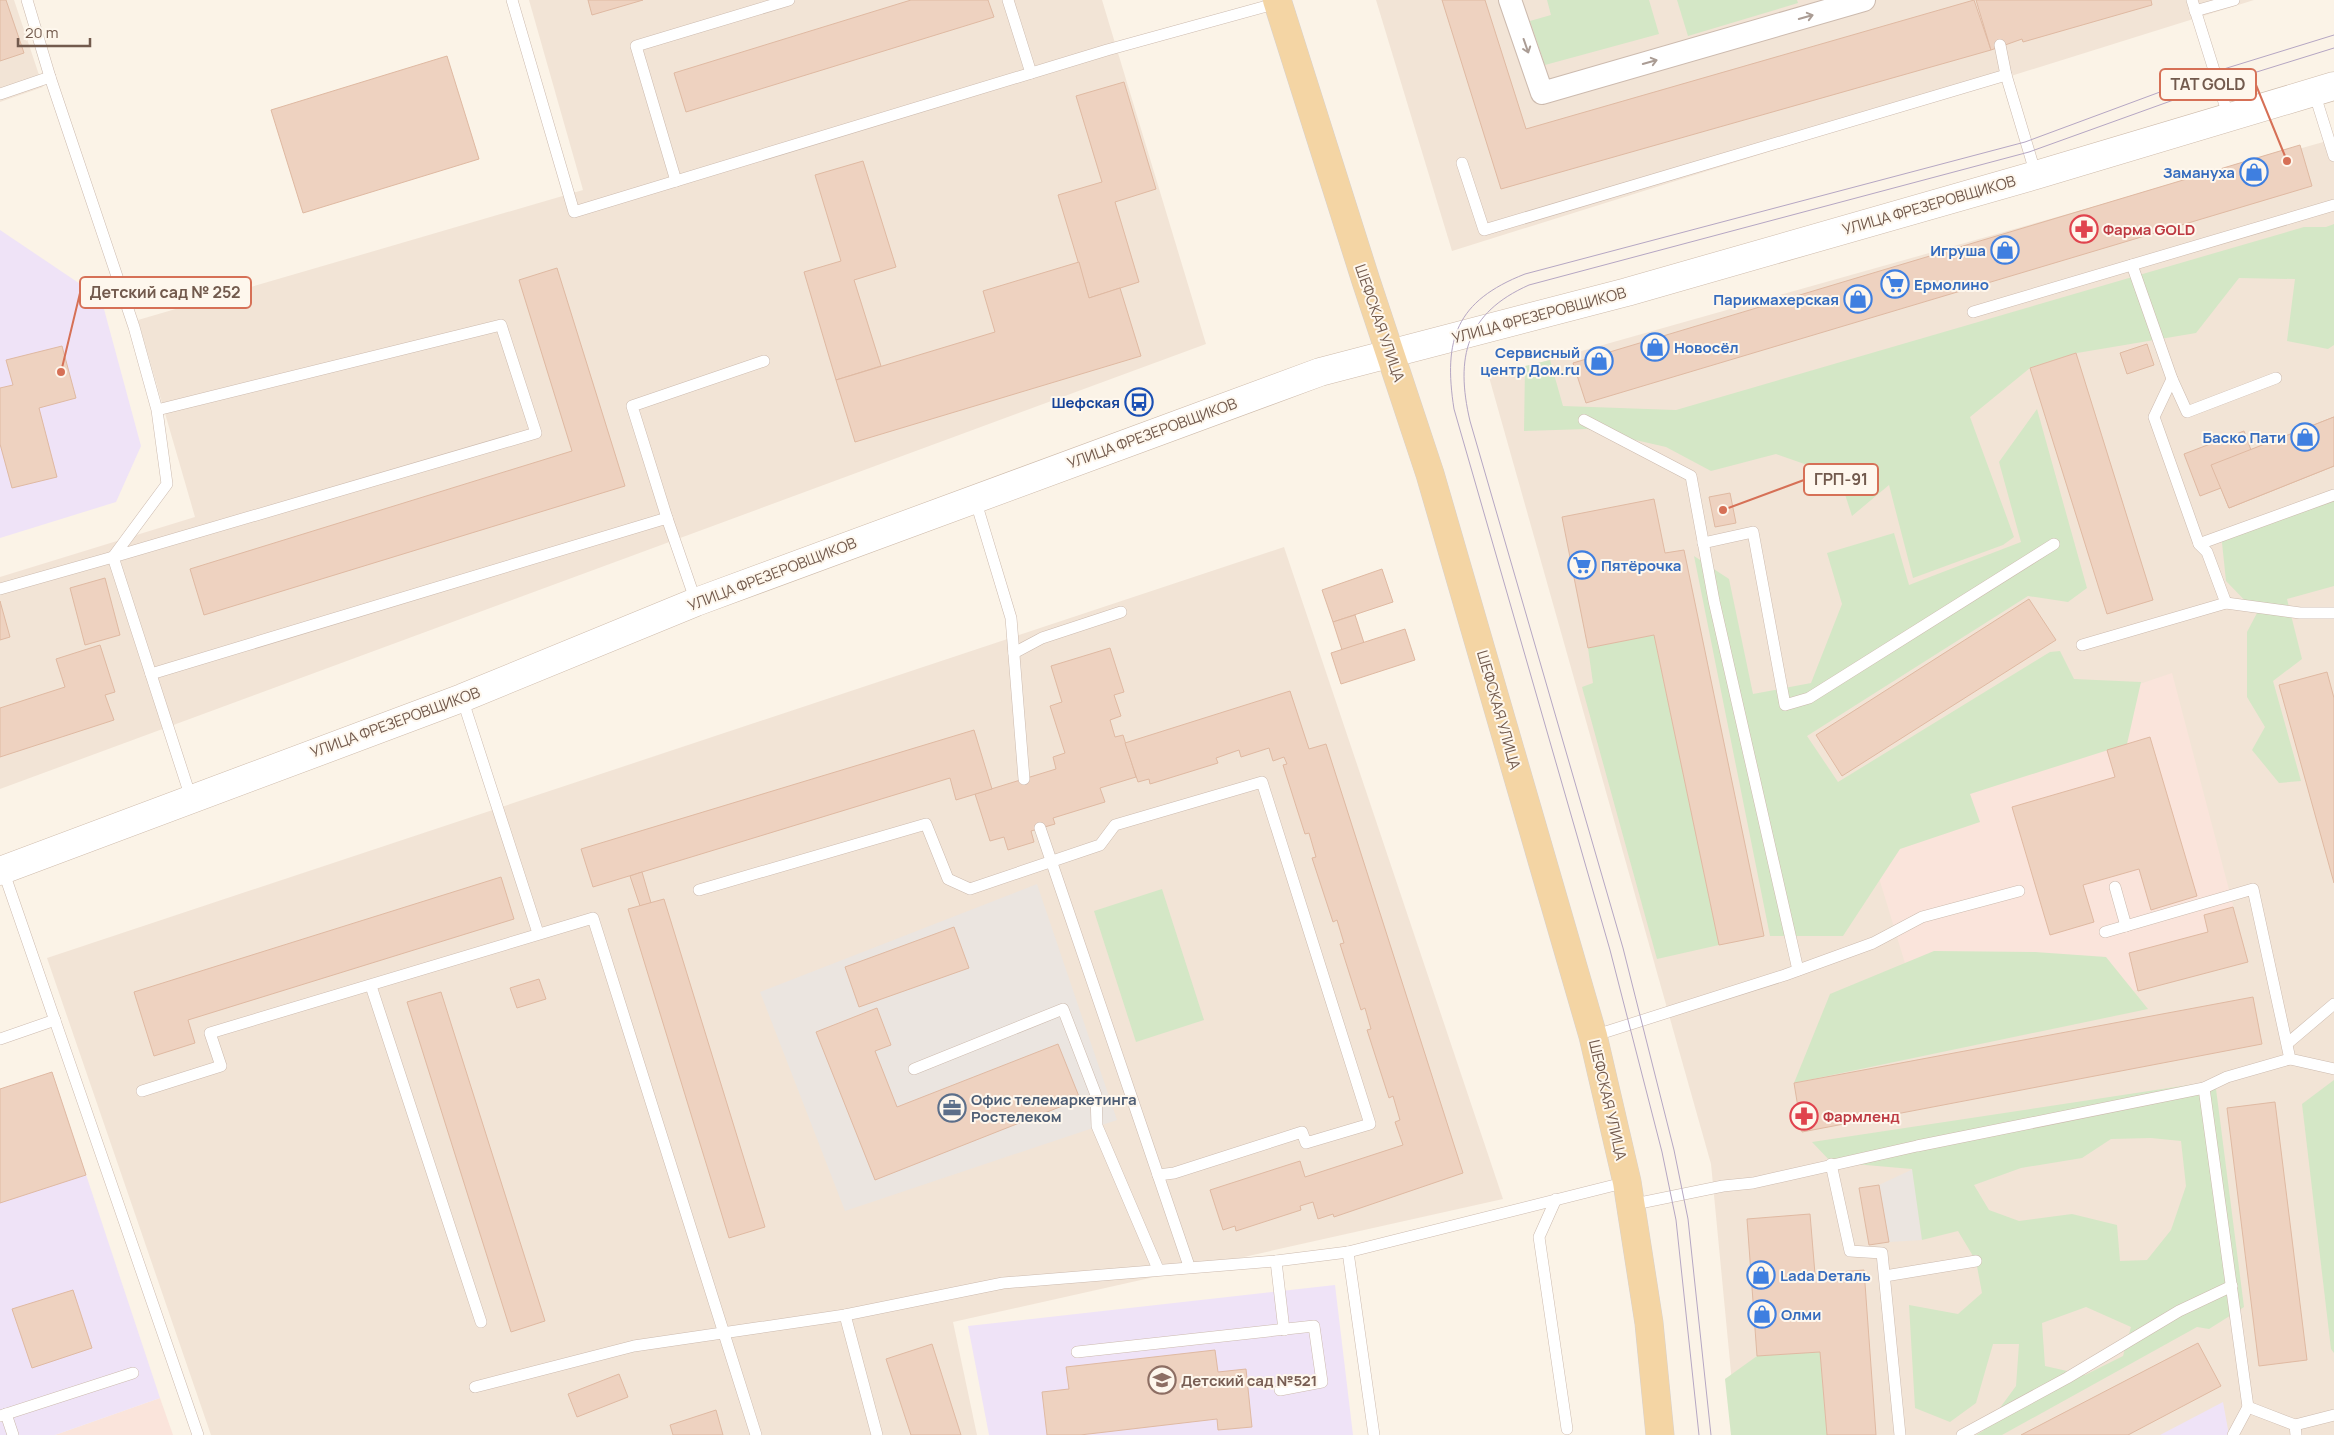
<svg xmlns="http://www.w3.org/2000/svg" width="2334" height="1435" viewBox="0 0 2334 1435" font-family="Manrope,sans-serif">
	<rect width="100%" height="100%" fill="#fbf3e7"/>
	<g fill="#f2e4d6">
		<path d="M 0,0 L 14,0 L 43,87 L 0,102 Z"/>
		<path d="M 529,0 L 1102,0 L 1206,344 L 0,789 L 0,577 L 195,517 L 138,320 L 583,190 Z"/>
		<path d="M 1376,0 L 2254,0 L 1452,251 Z"/>
		<path d="M 2334,139 L 2334,1435 L 1737,1435 L 1711,1164 L 1489,377 Z"/>
		<path d="M 1284,547 L 1503,1199 L 953,1322 L 977,1435 L 211,1435 L 47,958 Z"/>
	</g>
	<g fill="#fae4db">
		<path d="M 2172,673 L 2248,962 L 1929,1042 L 1858,809 L 1951,748 Z"/>
		<path d="M 160,1398 L 173,1435 L 55,1435 Z"/>
	</g>
	<g fill="#ebe5e0">
		<path d="M 1037,884 L 1117,1120 L 845,1211 L 760,992 Z"/>
		<path d="M 1913,1169 L 1922,1240 L 1889,1242 L 1879,1185 Z"/>
	</g>
	<g fill="#efe3f7">
		<path d="M 0,230 L 101,298 L 141,446 L 116,502 L 0,538 Z"/>
		<path d="M 52,1072 L 160,1398 L 55,1435 L 0,1435 L 0,1089 Z"/>
		<path d="M 1335,1285 L 1353,1435 L 989,1435 L 968,1326 Z"/>
		<path d="M 2223,1402 L 2229,1435 L 2160,1435 Z"/>
	</g>
	<g fill="#d4e7c6" fill-rule="evenodd">
		<path d="M 1547,0 L 1649,0 L 1659,34 L 1545,65 L 1530,21 L 1551,15 Z"/>
		<path d="M 1677,0 L 1797,0 L 1798,3 L 1688,36 Z"/>
		<path d="M 2334,224 L 2334,345 L 2328,349 L 2287,341 L 2295,279 L 2239,278 L 2196,333 L 2077,353 L 2030,368 L 1970,417 L 2014,537 L 2003,545 L 1913,578 L 1889,485 L 1852,516 L 1839,476 L 1776,454 L 1711,471 L 1666,447 L 1587,429 L 1524,431 L 1525,366 L 1550,360 L 1563,406 L 1676,410 L 2304,227 L 2326,227 Z"/>
		<path d="M 2037,409 L 2087,588 L 2068,602 L 2028,596 L 1807,736 L 1838,782 L 2050,652 L 2060,651 L 2074,679 L 2141,682 L 2127,744 L 1970,794 L 1980,822 L 1900,849 L 1843,936 L 1770,936 L 1694,556 L 1729,579 L 1753,694 L 1811,683 L 1842,604 L 1827,553 L 1894,533 L 1909,585 L 2021,542 L 1999,462 Z"/>
		<path d="M 2334,492 L 2334,586 L 2287,599 L 2302,659 L 2273,681 L 2301,781 L 2279,783 L 2252,750 L 2265,727 L 2247,697 L 2247,632 L 2257,613 L 2226,581 L 2221,533 Z"/>
		<path d="M 1654,635 L 1719,945 L 1657,959 L 1582,687 L 1593,683 L 1588,648 Z"/>
		<path d="M 1162,889 L 1204,1020 L 1136,1042 L 1094,911 Z"/>
		<path d="M 1934,951 L 2035,952 L 2106,957 L 2148,1009 L 1794,1083 L 1830,994 Z"/>
		<path d="M 2334,1080 L 2334,1353 L 2331,1349 L 2302,1104 Z"/>
		<path d="M 2215,1081 L 2244,1307 L 2209,1329 L 2197,1327 L 2002,1435 L 1976,1435 L 1983,1431 L 2016,1386 L 2019,1344 L 1993,1344 L 1976,1403 L 1950,1422 L 1915,1408 L 1909,1305 L 1958,1314 L 1982,1293 L 1976,1261 L 1958,1231 L 1922,1240 L 1912,1169 L 1831,1162 L 1812,1142 ZM 2151,1138 L 2181,1141 L 2186,1186 L 2171,1230 L 2147,1260 L 2120,1261 L 2117,1225 L 2072,1214 L 2019,1221 L 1989,1210 L 1974,1185 L 2021,1168 L 2082,1158 L 2111,1139 ZM 2086,1307 L 2131,1327 L 2123,1356 L 2085,1375 L 2045,1366 L 2042,1323 Z"/>
		<path d="M 1820,1352 L 1827,1435 L 1731,1435 L 1725,1379 L 1757,1356 Z"/>
	</g>
	<g fill="#eed2c0" stroke="#dfb9a2">
		<path d="M 0,0 L 6,0 L 24,53 L 0,61 Z"/>
		<path d="M 588,0 L 643,0 L 592,15 Z"/>
		<path d="M 911,0 L 988,0 L 994,17 L 686,112 L 674,73 Z"/>
		<path d="M 1442,0 L 1485,0 L 1526,129 L 1974,0 L 1991,50 L 1501,189 Z"/>
		<path d="M 1976,0 L 2151,0 L 2152,5 L 2023,42 L 2022,39 L 1991,50 Z"/>
		<path d="M 447,56 L 479,159 L 303,213 L 271,110 Z"/>
		<path d="M 1124,82 L 1156,189 L 1115,202 L 1139,282 L 1089,298 L 1058,195 L 1102,182 L 1076,96 Z"/>
		<path d="M 2300,145 L 2312,186 L 1586,403 L 1573,363 Z"/>
		<path d="M 863,161 L 896,267 L 854,280 L 881,366 L 836,380 L 804,272 L 841,261 L 815,175 Z"/>
		<path d="M 1079,262 L 1089,298 L 1120,288 L 1141,356 L 855,442 L 836,380 L 995,332 L 983,291 Z"/>
		<path d="M 557,268 L 625,486 L 204,615 L 190,569 L 572,451 L 519,280 Z"/>
		<path d="M 2147,344 L 2154,365 L 2127,374 L 2120,353 Z"/>
		<path d="M 62,346 L 76,398 L 39,408 L 57,477 L 12,488 L 0,444 L 0,388 L 13,385 L 6,360 Z"/>
		<path d="M 2076,353 L 2153,600 L 2107,614 L 2030,368 Z"/>
		<path d="M 2334,417 L 2334,466 L 2229,508 L 2221,488 L 2200,496 L 2184,454 L 2244,431 L 2251,450 Z"/>
		<path d="M 2334,417 L 2334,466 L 2229,508 L 2211,465 Z"/>
		<path d="M 1730,493 L 1736,523 L 1715,527 L 1709,497 Z"/>
		<path d="M 1654,499 L 1665,553 L 1684,550 L 1764,936 L 1719,945 L 1654,635 L 1588,648 L 1562,517 Z"/>
		<path d="M 1382,569 L 1393,602 L 1333,622 L 1322,590 Z"/>
		<path d="M 105,578 L 120,635 L 85,645 L 70,588 Z"/>
		<path d="M 2029,599 L 2056,640 L 1842,776 L 1816,735 Z"/>
		<path d="M 0,601 L 10,637 L 0,640 Z"/>
		<path d="M 1355,615 L 1364,643 L 1342,650 L 1333,622 Z"/>
		<path d="M 1405,629 L 1415,660 L 1341,684 L 1331,653 Z"/>
		<path d="M 100,645 L 115,692 L 105,695 L 114,720 L 0,757 L 0,708 L 65,687 L 56,659 Z"/>
		<path d="M 1110,648 L 1124,692 L 1114,695 L 1121,716 L 1110,720 L 1115,737 L 1123,735 L 1136,777 L 1100,788 L 1105,802 L 1053,818 L 1055,824 L 1031,831 L 1034,842 L 1008,850 L 1004,837 L 990,841 L 975,794 L 1056,769 L 1053,757 L 1065,753 L 1050,706 L 1062,702 L 1051,666 Z"/>
		<path d="M 2327,672 L 2334,698 L 2334,883 L 2279,685 Z"/>
		<path d="M 1290,691 L 1309,749 L 1326,744 L 1463,1173 L 1334,1217 L 1333,1214 L 1318,1219 L 1313,1202 L 1300,1206 L 1301,1210 L 1236,1231 L 1235,1226 L 1223,1230 L 1210,1190 L 1300,1161 L 1305,1177 L 1403,1145 L 1395,1122 L 1400,1120 L 1393,1096 L 1389,1098 L 1367,1030 L 1371,1029 L 1365,1008 L 1361,1010 L 1340,944 L 1344,943 L 1337,920 L 1333,922 L 1312,858 L 1316,857 L 1309,833 L 1305,834 L 1296,806 L 1283,765 L 1287,764 L 1284,757 L 1273,761 L 1269,748 L 1241,757 L 1239,750 L 1216,758 L 1218,763 L 1150,784 L 1149,779 L 1138,782 L 1125,743 Z"/>
		<path d="M 974,730 L 992,789 L 956,800 L 950,778 L 593,887 L 581,849 Z"/>
		<path d="M 2150,737 L 2197,896 L 2151,910 L 2139,869 L 2083,885 L 2094,922 L 2050,935 L 2012,807 L 2115,777 L 2107,750 Z"/>
		<path d="M 642,872 L 651,903 L 640,906 L 630,876 Z"/>
		<path d="M 501,877 L 514,919 L 188,1020 L 195,1043 L 154,1056 L 134,992 Z"/>
		<path d="M 664,899 L 765,1227 L 729,1238 L 628,909 Z"/>
		<path d="M 2233,907 L 2248,962 L 2138,991 L 2129,953 L 2208,932 L 2204,915 Z"/>
		<path d="M 954,927 L 969,968 L 859,1007 L 845,967 Z"/>
		<path d="M 539,979 L 546,999 L 517,1008 L 510,988 Z"/>
		<path d="M 441,992 L 545,1321 L 511,1332 L 407,1002 Z"/>
		<path d="M 2253,997 L 2262,1044 L 1802,1132 L 1794,1083 Z"/>
		<path d="M 877,1008 L 891,1045 L 875,1051 L 897,1107 L 1058,1044 L 1080,1099 L 875,1180 L 816,1032 Z"/>
		<path d="M 52,1072 L 86,1175 L 0,1203 L 0,1089 Z"/>
		<path d="M 2275,1102 L 2307,1360 L 2259,1366 L 2227,1108 Z"/>
		<path d="M 1879,1185 L 1889,1242 L 1869,1245 L 1859,1188 Z"/>
		<path d="M 1810,1214 L 1815,1274 L 1864,1270 L 1876,1435 L 1827,1435 L 1820,1352 L 1757,1356 L 1747,1219 Z"/>
		<path d="M 73,1290 L 92,1348 L 32,1368 L 12,1309 Z"/>
		<path d="M 2198,1343 L 2221,1386 L 2128,1435 L 2021,1435 Z"/>
		<path d="M 932,1344 L 961,1435 L 911,1435 L 886,1359 Z"/>
		<path d="M 1215,1350 L 1218,1372 L 1246,1369 L 1252,1427 L 1218,1430 L 1217,1419 L 1080,1435 L 1047,1435 L 1042,1392 L 1069,1389 L 1066,1367 Z"/>
		<path d="M 619,1374 L 628,1397 L 577,1417 L 568,1394 Z"/>
		<path d="M 716,1410 L 723,1435 L 673,1435 L 670,1425 Z"/>
	</g>
	<g fill="none" stroke-linecap="round" stroke-linejoin="round">
		<g stroke="#ccbaae" stroke-width="12">
			<g id="service">
				<path d="M 27,0 L 50,77 L 134,327 L 157,410 L 167,484 L 113,557 L 536,433 L 501,325 L 157,410"/>
				<path d="M 512,0 L 574,212 L 1107,50 L 1278,3"/>
				<path d="M 1008,0 L 1031,73"/>
				<path d="M 2192,0 L 2229,118"/>
				<path d="M 2195,11 L 2234,0"/>
				<path d="M 2000,45 L 2006,75 L 2036,175"/>
				<path d="M 2314,92 L 2334,156"/>
				<path d="M 0,94 L 50,77"/>
				<path d="M 1462,163 L 1484,230 L 2006,75"/>
				<path d="M 676,181 L 636,46 L 789,0"/>
				<path d="M 2132,265 L 2172,379 L 2154,417 L 2199,544"/>
				<path d="M 1973,312 L 2334,205"/>
				<path d="M 2172,379 L 2187,412 L 2276,378"/>
				<path d="M 1584,420 L 1691,476 L 1714,601 L 1798,970"/>
				<path d="M 975,499 L 1011,618 L 1024,779"/>
				<path d="M 667,518 L 632,406 L 764,361"/>
				<path d="M 1703,543 L 1753,532 L 1785,705 L 1809,698 L 2054,544"/>
				<path d="M 0,589 L 113,557 L 191,798"/>
				<path d="M 2226,603 L 2300,613 L 2334,613"/>
				<path d="M 2082,645 L 2226,603 L 2207,552 L 2199,544 L 2334,495"/>
				<path d="M 1014,653 L 1042,638 L 1121,612"/>
				<path d="M 151,674 L 667,518 L 696,602"/>
				<path d="M 462,698 L 538,933"/>
				<path d="M 1040,828 L 1189,1266"/>
				<path d="M 3,870 L 198,1435"/>
				<path d="M 2115,887 L 2126,926"/>
				<path d="M 699,890 L 926,824 L 948,879 L 970,889 L 1100,845 L 1115,825 L 1262,782 L 1370,1124 L 1306,1143 L 1302,1132 L 1174,1173 L 1158,1175"/>
				<path d="M 2105,932 L 2253,889 L 2290,1059 L 2334,1069"/>
				<path d="M 371,986 L 481,1322"/>
				<path d="M 1593,1036 L 1785,975 L 1873,943 L 1922,917 L 2019,891"/>
				<path d="M 0,1039 L 55,1020"/>
				<path d="M 2288,1043 L 2334,1004"/>
				<path d="M 914,1069 L 1063,1009 L 1096,1095 L 1097,1126 L 1158,1269"/>
				<path d="M 2204,1088 L 2248,1407 L 2295,1425 L 2296,1435"/>
				<path d="M 142,1091 L 221,1066 L 210,1033 L 593,918 L 756,1435"/>
				<path d="M 1831,1164 L 1850,1251 L 1882,1253 L 1900,1435"/>
				<path d="M 1556,1199 L 1539,1237 L 1567,1429"/>
				<path d="M 1630,1205 L 1723,1186 L 1753,1183 L 1917,1146 L 2204,1088 L 2227,1077 L 2290,1059"/>
				<path d="M 1348,1252 L 1374,1435"/>
				<path d="M 1276,1261 L 1284,1330"/>
				<path d="M 1885,1276 L 1976,1261"/>
				<path d="M 845,1315 L 877,1435"/>
				<path d="M 1077,1352 L 1314,1326 L 1322,1382 L 1280,1390"/>
				<path d="M 475,1387 L 634,1346 L 845,1315 L 1003,1283 L 1276,1261 L 1348,1252 L 1627,1182"/>
				<path d="M 6,1414 L 13,1435"/>
				<path d="M 0,1416 L 133,1373"/>
				<path d="M 2295,1425 L 2334,1415"/>
				<path d="M 1962,1435 L 2067,1378 L 2179,1311 L 2232,1286"/>
				<path d="M 2233,1435 L 2248,1407"/>
			</g>
		</g>
		<g stroke="#ccbaae" stroke-width="24">
			<path id="minor" d="M 1510,0 L 1542,93 L 1864,0"/>
		</g>
		<g stroke="#cebbab" stroke-width="29">
			<path id="secondary" d="M 0,871 L 462,698 L 696,602 L 1320,372 L 1627,292 L 2036,175 L 2334,86"/>
		</g>
		<g stroke="#d8d1cd" stroke-width="29">
			<path id="primary" d="M 1277,0 L 1366,281 L 1430,474 L 1593,1036 L 1627,1182 L 1649,1323 L 1660,1435"/>
		</g>
		<use href="#service" stroke="#fff" stroke-width="11"/>
		<use href="#minor" stroke="#fff" stroke-width="22"/>
		<use href="#secondary" stroke="#fff" stroke-width="28"/>
		<use href="#primary" stroke="#f4d5a4" stroke-width="28"/>
		<g stroke="#b5a6c3" stroke-width="1">
			<path d="M 1699,1435 L 1676,1220 L 1662,1152 L 1610,950 L 1454,409 C 1443,339 1456,301 1525,274 L 2025,142 L 2214,72 L 2334,35"/>
			<path d="M 1711,1435 L 1688,1219 L 1674,1150 L 1623,948 L 1470,421 C 1455,357 1466,313 1529,285 L 2029,152 L 2218,84 L 2334,48"/>
		</g>
	</g>
	<defs><path id="oneway-shaft" d="M-6 0H5M1.5-3L5.5 0L1.5 3" fill="none" stroke-width="1.6" stroke-linecap="round" stroke-linejoin="round" transform="scale(1.25)"/></defs>
	<g stroke="#aa9c94">
		<use href="#oneway-shaft" transform="translate(1806 17) rotate(-16)"/>
		<use href="#oneway-shaft" transform="translate(1526 46) rotate(71)"/>
		<use href="#oneway-shaft" transform="translate(1650 62) rotate(-16)"/>
	</g>
	<defs>
		<g id="shop-ring" transform="scale(1.4375)"><circle r="9.5" fill="#fef7ed" stroke="#3f7fe0" stroke-width="1.5"/><path d="M-5-2.5h2.3a2.7 3.5 0 0 1 5.4 0H5L5.5 6h-11ZM-1.5-2.5h3a1.5 2.3 0 0 0-3 0Z" fill="#3f7fe0"/></g>
		<g id="pharmacy-ring" transform="scale(1.4375)"><circle r="9.5" fill="#fef7ed" stroke="#e0444e" stroke-width="1.5"/><path d="M-2-6h4v4h4v4h-4v4h-4v-4h-4v-4h4Z" fill="#e0444e"/></g>
		<g id="supermarket-ring" transform="scale(1.4375)"><circle r="9.5" fill="#fef7ed" stroke="#3f7fe0" stroke-width="1.5"/><path d="M-6-5.5h2.5l.6 2H6L4.5 2H-2.5L-4.4-4H-6ZM-1.5 3.2a1.3 1.3 0 1 0 .1 0ZM3 3.2a1.3 1.3 0 1 0 .1 0Z" fill="#3f7fe0"/></g>
		<g id="bus-ring" transform="scale(1.4375)"><circle r="9.5" fill="#fef7ed" stroke="#1a4fb4" stroke-width="1.5"/><path d="M-5-6H5V4H4V6H2V4H-2V6H-4V4H-5ZM-3.5-4V0h7V-4ZM-3.5 1.2v1.5H-2V1.2ZM2 1.2v1.5H3.5V1.2Z" fill="#1a4fb4"/></g>
		<g id="office-ring" transform="scale(1.4375)"><circle r="9.5" fill="#fef7ed" stroke="#5c6f8a" stroke-width="1.5"/><path d="M-6-3h4V-5.5h4V-3h4V5H-6ZM-1-4.5V-3h2v-1.5ZM-6 0V1H6V0Z" fill="#5c6f8a"/></g>
		<g id="school-ring" transform="scale(1.4375)"><circle r="9.5" fill="#fef7ed" stroke="#8d6e63" stroke-width="1.5"/><path d="M0-5L7-2L0 1L-7-2ZM-4 1L0 2.5L4 1V4Q0 6-4 4Z" fill="#8d6e63"/></g>
	</defs>
	<g fill-rule="evenodd">
		<use href="#shop-ring" x="2254" y="172"/>
		<use href="#pharmacy-ring" x="2084" y="229"/>
		<use href="#shop-ring" x="2005" y="250"/>
		<use href="#supermarket-ring" x="1895" y="284"/>
		<use href="#shop-ring" x="1858" y="299"/>
		<use href="#shop-ring" x="1655" y="347"/>
		<use href="#shop-ring" x="1599" y="361"/>
		<use href="#bus-ring" x="1139" y="402"/>
		<use href="#shop-ring" x="2305" y="437"/>
		<use href="#supermarket-ring" x="1582" y="565"/>
		<use href="#office-ring" x="952" y="1108"/>
		<use href="#pharmacy-ring" x="1804" y="1116"/>
		<use href="#shop-ring" x="1761" y="1275"/>
		<use href="#shop-ring" x="1762" y="1314"/>
		<use href="#school-ring" x="1162" y="1380"/>
	</g>
	<g text-anchor="middle" dominant-baseline="central" stroke-width="4" stroke-linejoin="round" paint-order="stroke">
		<g font-size="15" font-weight="bold" fill="#366cbe" stroke="#fef7ed" text-anchor="end">
			<text x="2235" y="172">Замануха</text>
			<text x="1986" y="250">Игруша</text>
			<text x="1914" y="284" text-anchor="start">Ермолино</text>
			<text x="1839" y="299">Парикмахерская</text>
			<text x="1674" y="347" text-anchor="start">Новосёл</text>
			<text x="1580" y="352">Сервисный<tspan x="1580" dy="17">центр Дом.ru</tspan></text>
			<text x="2286" y="437">Баско Пати</text>
			<text x="1601" y="565" text-anchor="start">Пятёрочка</text>
			<text x="1780" y="1275" text-anchor="start">Lada Dеталь</text>
			<text x="1781" y="1314" text-anchor="start">Олми</text>
		</g>
		<g font-size="15" fill="#725a4d" stroke="#fef7ed">
			<text transform="translate(1929 205) rotate(-16)">УЛИЦА ФРЕЗЕРОВЩИКОВ</text>
			<text transform="translate(1539 315) rotate(-15)">УЛИЦА ФРЕЗЕРОВЩИКОВ</text>
			<text transform="translate(1380 323) rotate(71)">ШЕФСКАЯ УЛИЦА</text>
			<text transform="translate(1152 433) rotate(-20)">УЛИЦА ФРЕЗЕРОВЩИКОВ</text>
			<text transform="translate(772 574) rotate(-21)">УЛИЦА ФРЕЗЕРОВЩИКОВ</text>
			<text transform="translate(1499 710) rotate(74)">ШЕФСКАЯ УЛИЦА</text>
			<text transform="translate(395 722) rotate(-20)">УЛИЦА ФРЕЗЕРОВЩИКОВ</text>
			<text transform="translate(1608 1100) rotate(77)">ШЕФСКАЯ УЛИЦА</text>
		</g>
		<g font-size="15" font-weight="bold" fill="#be3a42" stroke="#fef7ed" text-anchor="start">
			<text x="2103" y="229">Фарма GOLD</text>
			<text x="1823" y="1116">Фармленд</text>
		</g>
		<g font-size="15" font-weight="bold" fill="#164399" stroke="#fef7ed" text-anchor="end">
			<text x="1120" y="402">Шефская</text>
		</g>
		<g font-size="15" font-weight="bold" fill="#4e5e75" stroke="#fef7ed" text-anchor="start">
			<text x="971" y="1099">Офис телемаркетинга<tspan x="971" dy="17">Ростелеком</tspan></text>
		</g>
		<g font-size="15" font-weight="bold" fill="#785e54" stroke="#fef7ed" text-anchor="start">
			<text x="1181" y="1380">Детский сад №521</text>
		</g>
	</g>
	<path fill="none" stroke="#d67056" stroke-width="2" d="M2287 161L2256 85M61 372L80 293M1723 510L1804 480"/>
	<g fill="#d67056" stroke="#fef7ed" stroke-width="2">
		<circle cx="2287" cy="161" r="5"/>
		<circle cx="61" cy="372" r="5"/>
		<circle cx="1723" cy="510" r="5"/>
	</g>
	<g fill="#fef7ed" stroke="#d67056" stroke-width="2">
		<rect x="2160" y="69" width="96" height="31" rx="5"/>
		<rect x="80" y="277" width="171" height="31" rx="5"/>
		<rect x="1804" y="464" width="74" height="31" rx="5"/>
	</g>
	<g font-size="16" text-anchor="middle" font-weight="bold" fill="#725a4d">
		<text x="2208" y="90">TAT GOLD</text>
		<text x="165" y="298">Детский сад № 252</text>
		<text x="1841" y="485">ГРП-91</text>
	</g>
	<path d="M18 38v8h72v-8" fill="none" stroke="#725a4d" stroke-width="2.5"/>
	<text x="25" y="38" font-size="15" fill="#725a4d" stroke="#fef7ed" stroke-width="4" paint-order="stroke">20 m</text>
</svg>
